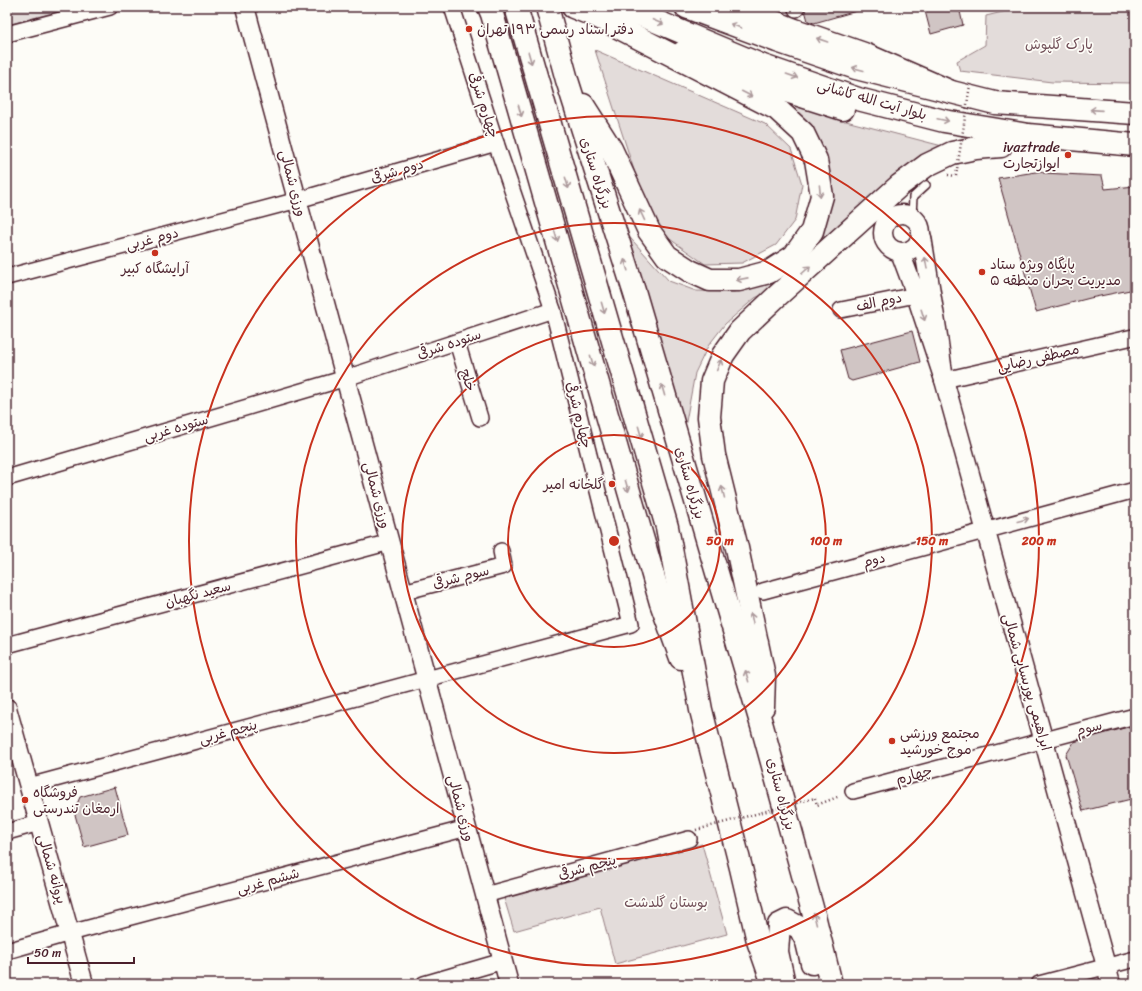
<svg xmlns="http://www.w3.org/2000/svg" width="1142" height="991" viewBox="0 0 1142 991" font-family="Sriracha,'Playpen Sans Arabic',sans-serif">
	<rect width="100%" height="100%" fill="#fdfcf7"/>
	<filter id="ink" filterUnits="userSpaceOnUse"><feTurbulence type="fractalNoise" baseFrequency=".025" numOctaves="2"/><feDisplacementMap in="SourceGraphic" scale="8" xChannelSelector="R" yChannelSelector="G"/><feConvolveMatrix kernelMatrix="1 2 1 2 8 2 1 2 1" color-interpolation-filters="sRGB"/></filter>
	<g filter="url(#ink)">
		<g fill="#e3dcda" stroke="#967e82">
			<path d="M 15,7 L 75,7 L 7,25 L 7,15 Z"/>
			<path d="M 1023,7 L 1132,7 L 1135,20 L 1135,83 L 1052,82 L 960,71 L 957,61 L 985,45 L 986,16 Z"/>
			<path d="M 595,50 L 765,124 L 791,149 L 802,184 L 795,220 L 776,245 L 742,263 L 705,264 L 667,237 L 646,207 Z"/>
			<path d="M 774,99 L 846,121 L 946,147 L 777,288 L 755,298 L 725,324 L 708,346 L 695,373 L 685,427 L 624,231 L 669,281 L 696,291 L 734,292 L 764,283 L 831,194 Z"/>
			<path d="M 702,844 L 727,934 L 615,964 L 600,907 L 514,931 L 504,898 Z"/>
		</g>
		<g fill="#d0c5c4" stroke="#4a1f2b">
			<path d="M 805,7 L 860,7 L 860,10 L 814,23 L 808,21 L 805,10 Z"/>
			<path d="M 924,7 L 959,7 L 963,25 L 931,34 Z"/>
			<path d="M 1042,171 L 1043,173 L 1102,176 L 1105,189 L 1135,186 L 1135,289 L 1090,298 L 1036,312 L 998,178 Z"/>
			<path d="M 912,331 L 920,362 L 852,381 L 848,379 L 840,350 Z"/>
			<path d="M 1135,725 L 1135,798 L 1083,811 L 1066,755 L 1074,742 Z"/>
			<path d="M 115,787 L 128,835 L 84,847 L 74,811 L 80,797 Z"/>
		</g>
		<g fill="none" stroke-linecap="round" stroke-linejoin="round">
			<g stroke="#4a1f2b" stroke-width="10">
				<path id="service" d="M 912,216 L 913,197 L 926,185"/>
			</g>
			<g stroke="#4a1f2b" stroke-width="18">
				<g id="minor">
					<path d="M 796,7 L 796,9"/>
					<path d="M 7,34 L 110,7"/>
					<path d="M 7,277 L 298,200 L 496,143"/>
					<path d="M 841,310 L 916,295"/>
					<path d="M 457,342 L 480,418"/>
					<path d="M 944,380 L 1133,337"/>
					<path d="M 7,478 L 346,378 L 553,310"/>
					<path d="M 763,591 L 1135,490"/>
					<path d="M 403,592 L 504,566 L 501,551"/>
					<path d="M 7,645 L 390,542"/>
					<path d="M 29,786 L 631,624 L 553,310 L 496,143 L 452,7"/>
					<path d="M 853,791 L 1135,716"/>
					<path d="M 7,832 L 39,823"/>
					<path d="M 485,895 L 689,839"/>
					<path d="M 7,951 L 70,933 L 467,828"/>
					<path d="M 424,984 L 503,961"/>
					<path d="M 1039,984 L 1135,959"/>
				</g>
			</g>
			<g stroke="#4a1f2b" stroke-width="21">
				<g id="tertiary">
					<path d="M 245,7 L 509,984"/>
					<circle cx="902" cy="233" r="19"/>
					<path d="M 900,252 L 916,295 L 944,380 L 937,329 L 922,237"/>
					<path d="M 944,380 L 1111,984"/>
					<path d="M 7,708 L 84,984"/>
				</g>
			</g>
			<g stroke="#4a1f2b" stroke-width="25">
				<g id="primary">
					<path d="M 573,7 L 618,25"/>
					<path d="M 622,7 L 763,66 L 858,99 L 944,121 L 1028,135 L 1135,145"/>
					<path d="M 686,7 L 777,41 L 856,68 L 995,103 L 1135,113"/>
					<path d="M 683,52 L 758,82 L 843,109"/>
				</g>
			</g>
			<g stroke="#4a1f2b" stroke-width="25">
				<g id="trunk">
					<path d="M 489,7 L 492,14 L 661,603 L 681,658"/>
					<path d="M 516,7 L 667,527 L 701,710 L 741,868 L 758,941 L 773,984"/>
					<path d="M 547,7 L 567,80 L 635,294 L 762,726 L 814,915 L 831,984"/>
					<path d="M 738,7 L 792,29 L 864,54 L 949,91"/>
					<path d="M 583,105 L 611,149 L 649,231 L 667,256 L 690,271 L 710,280 L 739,280 L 769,272 L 794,256 L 812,231 L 822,196 L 816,160 L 803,133 L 777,109 L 600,18"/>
					<path d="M 763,707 L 764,676 L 737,548 L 714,455 L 709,417 L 712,381 L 723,355 L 740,331 L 776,297 L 900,185 L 927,165 L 952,153 L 976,148 L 1001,146"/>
					<path d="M 783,979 L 777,952 L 779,925 L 787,921 L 800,928 L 807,942 L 812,963"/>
				</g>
			</g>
			<g stroke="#4a1f2b" stroke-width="2.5" stroke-dasharray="1 3" stroke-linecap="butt">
				<path d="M 948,175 L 956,176"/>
				<path d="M 815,798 L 817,805 L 840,796"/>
			</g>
			<use href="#service" stroke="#fdfcf7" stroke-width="7"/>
			<use href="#minor" stroke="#fdfcf7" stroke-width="15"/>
			<use href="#tertiary" stroke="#fdfcf7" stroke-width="18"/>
			<use href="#primary" stroke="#fdfcf7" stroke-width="22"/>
			<use href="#trunk" stroke="#fdfcf7" stroke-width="22"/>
			<g stroke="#4a1f2b" stroke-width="2.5" stroke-dasharray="1 3" stroke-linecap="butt">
				<path d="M 956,176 L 970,85"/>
				<path d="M 696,830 L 815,798"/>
			</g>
		</g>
		<defs><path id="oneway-shaft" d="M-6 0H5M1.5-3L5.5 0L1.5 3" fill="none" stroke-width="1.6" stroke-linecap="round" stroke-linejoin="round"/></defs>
		<g stroke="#ac999b">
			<use href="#oneway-shaft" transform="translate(658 22) rotate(23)"/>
			<use href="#oneway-shaft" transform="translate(736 26) rotate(-159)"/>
			<use href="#oneway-shaft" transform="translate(822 40) rotate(-161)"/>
			<use href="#oneway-shaft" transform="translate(530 58) rotate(74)"/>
			<use href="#oneway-shaft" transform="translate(858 69) rotate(-165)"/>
			<use href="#oneway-shaft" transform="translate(792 76) rotate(19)"/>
			<use href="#oneway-shaft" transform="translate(747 94) rotate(27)"/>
			<use href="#oneway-shaft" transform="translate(1096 110) rotate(-176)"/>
			<use href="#oneway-shaft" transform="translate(520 111) rotate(74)"/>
			<use href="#oneway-shaft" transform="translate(943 120) rotate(12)"/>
			<use href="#oneway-shaft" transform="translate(567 183) rotate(74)"/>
			<use href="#oneway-shaft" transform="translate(820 191) rotate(84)"/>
			<use href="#oneway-shaft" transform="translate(642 215) rotate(-115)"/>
			<use href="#oneway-shaft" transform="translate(556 236) rotate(74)"/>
			<use href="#oneway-shaft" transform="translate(926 263) rotate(-100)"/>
			<use href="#oneway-shaft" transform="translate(626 265) rotate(-108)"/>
			<use href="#oneway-shaft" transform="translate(806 270) rotate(-42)"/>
			<use href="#oneway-shaft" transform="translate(742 279) rotate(169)"/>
			<use href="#oneway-shaft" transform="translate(603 308) rotate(74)"/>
			<use href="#oneway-shaft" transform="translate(923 315) rotate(72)"/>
			<use href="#oneway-shaft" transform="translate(592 361) rotate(74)"/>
			<use href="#oneway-shaft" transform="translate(719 365) rotate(-67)"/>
			<use href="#oneway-shaft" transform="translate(663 390) rotate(-106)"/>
			<use href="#oneway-shaft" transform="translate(640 432) rotate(74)"/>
			<use href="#oneway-shaft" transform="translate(627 486) rotate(74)"/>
			<use href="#oneway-shaft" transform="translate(723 492) rotate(-104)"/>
			<use href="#oneway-shaft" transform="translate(1023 520) rotate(-15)"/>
			<use href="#oneway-shaft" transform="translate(752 619) rotate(-102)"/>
			<use href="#oneway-shaft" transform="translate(747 676) rotate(-106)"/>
			<use href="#oneway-shaft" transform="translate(815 919) rotate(-104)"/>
		</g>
	</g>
	<g fill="none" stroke="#c8321e" stroke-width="2">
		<circle cx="614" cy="541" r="106"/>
		<circle cx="614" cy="541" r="212"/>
		<circle cx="614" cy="541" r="318"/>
		<circle cx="614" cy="541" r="425"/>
	</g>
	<g fill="#c8321e" stroke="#fdfcf7" stroke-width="1.5">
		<circle cx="469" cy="29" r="4"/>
		<circle cx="1068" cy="155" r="4"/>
		<circle cx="155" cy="253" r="4"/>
		<circle cx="982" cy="272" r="4"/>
		<circle cx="612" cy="484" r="4"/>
		<circle cx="892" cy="741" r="4"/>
		<circle cx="25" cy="800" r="4"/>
	</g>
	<g text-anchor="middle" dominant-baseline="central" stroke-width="3.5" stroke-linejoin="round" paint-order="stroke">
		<g font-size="14" fill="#4a1f2b" stroke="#fdfcf7" text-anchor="start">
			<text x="477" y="29">دفتر اسناد رسمی ۱۹۳ تهران</text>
			<text x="1060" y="147" text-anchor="end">ivaztrade<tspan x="1060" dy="16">ایوازتجارت</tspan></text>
			<text x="990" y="264">پایگاه ویژه ستاد<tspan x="990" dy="16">مدیریت بحران منطقه ۵</tspan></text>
			<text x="155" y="268" text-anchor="middle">آرایشگاه کبیر</text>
			<text x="604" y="484" text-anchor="end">گلخانه امیر</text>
			<text x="900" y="733">مجتمع ورزشی<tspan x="900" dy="16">موج خورشید</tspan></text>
			<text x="33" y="792">فروشگاه<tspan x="33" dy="16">ارمغان تندرستی</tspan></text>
		</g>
		<g font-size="14" fill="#704e57" stroke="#fdfcf7">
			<text x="1059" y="44">پارک گلپوش</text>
			<text x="666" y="902">بوستان گلدشت</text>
		</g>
		<g font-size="14" fill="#4a1f2b" stroke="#fdfcf7">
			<text transform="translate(872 100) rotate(16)">بلوار آیت الله کاشانی</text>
			<text transform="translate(484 105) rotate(72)">چهارم شرقی</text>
			<text transform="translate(397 171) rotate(-16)">دوم شرقی</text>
			<text transform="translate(596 173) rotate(72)">بزرگراه ستاری</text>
			<text transform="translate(293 183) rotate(75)">ورزی شمالی</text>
			<text transform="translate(152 239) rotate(-15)">دوم غربی</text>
			<text transform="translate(879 302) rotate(-12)">دوم الف</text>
			<text transform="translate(449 344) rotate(-18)">ستوده شرقی</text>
			<text transform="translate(1038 358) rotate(-13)">مصطفی رضایی</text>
			<text transform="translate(468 380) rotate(73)">خلج</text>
			<text transform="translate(579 415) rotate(76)">چهارم شرقی</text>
			<text transform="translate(176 428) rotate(-16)">ستوده غربی</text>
			<text transform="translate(690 483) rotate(74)">بزرگراه ستاری</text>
			<text transform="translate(377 495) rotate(75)">ورزی شمالی</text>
			<text transform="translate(874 560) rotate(-15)">دوم</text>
			<text transform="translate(461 577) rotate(-14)">سوم شرقی</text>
			<text transform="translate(198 594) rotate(-15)">سعید نگهبان</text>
			<text transform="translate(1027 682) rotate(74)">ابراهیمی پوربسابی شمالی</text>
			<text transform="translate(1089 728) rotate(-15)">سوم</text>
			<text transform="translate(228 732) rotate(-15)">پنجم غربی</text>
			<text transform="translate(914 775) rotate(-15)">چهارم</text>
			<text transform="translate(781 794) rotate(75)">بزرگراه ستاری</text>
			<text transform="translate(461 808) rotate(75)">ورزی شمالی</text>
			<text transform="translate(587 867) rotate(-15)">پنجم شرقی</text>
			<text transform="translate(52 869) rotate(74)">پروانه شمالی</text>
			<text transform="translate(268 881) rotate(-15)">ششم غربی</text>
		</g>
	</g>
	<circle cx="614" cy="541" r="6" fill="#c8321e" stroke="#fdfcf7" stroke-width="2"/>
	<g font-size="12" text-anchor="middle" font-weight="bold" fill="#c8321e" stroke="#fdfcf7" stroke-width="3.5" stroke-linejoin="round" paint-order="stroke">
		<text x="720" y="545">50 m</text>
		<text x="826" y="545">100 m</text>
		<text x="932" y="545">150 m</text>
		<text x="1039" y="545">200 m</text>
	</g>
	<rect width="1142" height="991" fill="none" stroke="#fdfcf7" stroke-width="24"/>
	<rect x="12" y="12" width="1118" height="967" fill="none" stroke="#4a1f2b" stroke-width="1.5" filter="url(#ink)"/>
	<path d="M28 957v6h106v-6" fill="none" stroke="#4a1f2b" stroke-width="2"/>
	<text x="34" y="957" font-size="12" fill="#4a1f2b" stroke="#fdfcf7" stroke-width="3" paint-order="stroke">50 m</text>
</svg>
